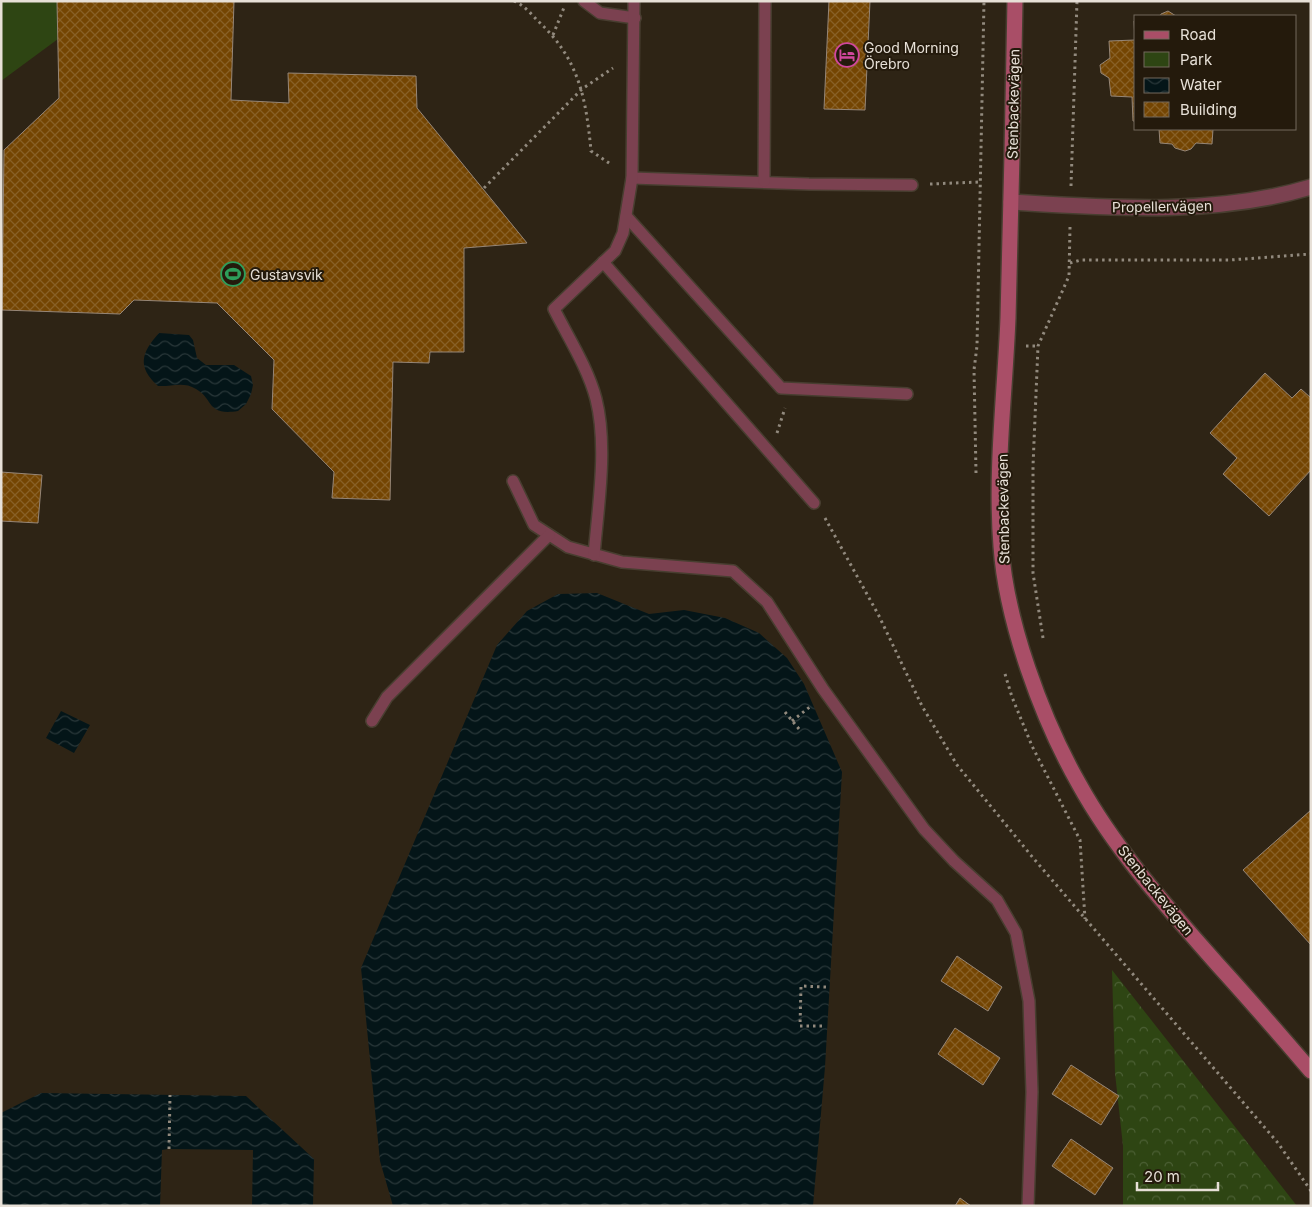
<svg xmlns="http://www.w3.org/2000/svg" width="1312" height="1207" viewBox="0 0 1312 1207" font-family="Inter,sans-serif">
	<defs>
		<pattern id="forest-crowns" width="20" height="18" patternUnits="userSpaceOnUse" patternTransform="scale(1.25)"><rect width="20" height="18" fill="#2e4513"/><path d="M2 6a3 3 0 1 1 6 0M12 15a3 3 0 1 1 6 0" fill="none" stroke="#4c6035"/></pattern>
		<pattern id="water-waves" width="16" height="10" patternUnits="userSpaceOnUse" patternTransform="scale(1.25)"><rect width="16" height="10" fill="#041518"/><path d="M0 5q4-4 8 0t8 0" fill="none" stroke="#293739"/></pattern>
		<pattern id="building-cross-hatch" width="8" height="8" patternUnits="userSpaceOnUse" patternTransform="scale(1.25)"><rect width="8" height="8" fill="#744502"/><path d="M0 0l8 8M0 8l8-8" fill="none" stroke="#886026"/></pattern>
	</defs>
	<rect width="100%" height="100%" fill="#2e2415"/>
	<path fill="#2e4513" d="M 1,1 L 57,1 L 58,39 L 1,81 Z"/>
	<path fill="url(#forest-crowns)" d="M 1112,970 L 1297,1206 L 1123,1206 L 1123,1146 L 1115,1073 Z"/>
	<g fill="url(#water-waves)">
		<path d="M 159,333 L 189,335 L 193,340 L 197,358 L 206,365 L 234,365 L 251,376 L 253,385 L 251,394 L 246,404 L 238,411 C 206,416 214,399 196,389 C 183,381 171,387 158,386 C 137,367 141,353 159,333 Z"/>
		<path d="M 597,593 L 649,614 L 684,610 L 725,618 L 759,633 L 787,658 L 804,684 L 842,772 L 825,1067 L 813,1206 L 393,1206 L 380,1161 L 361,968 L 497,645 L 527,611 L 558,594 Z"/>
		<path d="M 61,711 L 90,725 L 74,753 L 46,738 Z"/>
		<path d="M 41,1093 L 246,1096 L 314,1159 L 313,1206 L 252,1206 L 253,1150 L 169,1149 L 162,1150 L 160,1206 L 1,1206 L 1,1113 Z"/>
	</g>
	<g fill="url(#building-cross-hatch)" stroke="#968677">
		<path d="M 57,1 L 234,1 L 231,100 L 289,103 L 288,73 L 416,76 L 417,108 L 527,243 L 464,248 L 464,352 L 430,352 L 429,363 L 393,362 L 390,500 L 332,498 L 334,472 L 272,409 L 274,360 L 217,303 L 134,300 L 120,314 L 2,310 L 4,150 L 59,98 Z"/>
		<path d="M 829,1 L 870,1 L 865,110 L 824,109 Z"/>
		<path d="M 1168,11 L 1176,16 L 1160,16 L 1161,14 Z"/>
		<path d="M 1134,21 L 1136,21 L 1136,121 L 1133,121 L 1132,97 L 1111,96 L 1109,78 L 1101,73 L 1100,65 L 1110,58 L 1109,41 L 1135,40 Z"/>
		<path d="M 1159,129 L 1213,129 L 1212,144 L 1196,143 L 1191,149 L 1185,151 L 1175,148 L 1172,144 L 1160,143 Z"/>
		<path d="M 1265,373 L 1292,398 L 1301,389 L 1311,398 L 1311,470 L 1269,516 L 1223,474 L 1237,458 L 1210,433 Z"/>
		<path d="M 1,472 L 42,475 L 38,523 L 1,521 Z"/>
		<path d="M 1311,810 L 1311,945 L 1243,870 Z"/>
		<path d="M 957,956 L 1002,987 L 988,1011 L 941,981 Z"/>
		<path d="M 955,1028 L 1000,1058 L 983,1085 L 938,1054 Z"/>
		<path d="M 1071,1065 L 1119,1096 L 1101,1125 L 1052,1094 Z"/>
		<path d="M 1071,1139 L 1113,1168 L 1095,1195 L 1052,1166 Z"/>
		<path d="M 960,1198 L 971,1206 L 955,1206 Z"/>
	</g>
	<g fill="none" stroke-linecap="round" stroke-linejoin="round">
		<g stroke="#483e30" stroke-width="14">
			<g id="lane">
				<path d="M 584,1 L 600,13 L 635,18"/>
				<path d="M 632,178 L 809,184 L 912,185"/>
				<path d="M 764,181 L 765,1"/>
				<path d="M 626,216 L 781,388 L 907,394"/>
				<path d="M 603,262 L 814,503"/>
				<path d="M 513,481 L 534,525 L 568,547 L 622,562 L 733,571 L 767,602 L 823,689 L 924,829 L 954,861 L 997,900 L 1016,933 L 1029,1001 L 1032,1092 L 1028,1206"/>
				<path d="M 594,555 C 598,507 608,446 596,399 C 588,368 568,337 554,309 L 615,251 L 623,233 L 632,178 L 634,1"/>
				<path d="M 372,721 L 387,697 L 549,535"/>
			</g>
		</g>
		<g stroke="#483e30" stroke-width="18">
			<path id="street" d="M 1011,202 C 1110,208 1215,216 1311,187"/>
		</g>
		<g stroke="#483e30" stroke-width="18">
			<path id="secondary" d="M 1015,1 C 1013,107 1011,212 1008,318 C 1005,393 995,471 1001,546 C 1006,621 1042,719 1079,784 C 1116,851 1168,908 1218,965 C 1250,1000 1280,1035 1311,1071"/>
		</g>
		<g stroke="#928a7e" stroke-width="3" stroke-dasharray="2.5 4" stroke-linecap="butt">
			<path d="M 514,1 C 524,5 531,14 538,21 C 579,59 586,98 591,151 L 612,165"/>
			<path d="M 553,35 L 565,5"/>
			<path d="M 930,184 L 979,182"/>
			<path d="M 1071,186 L 1077,1"/>
			<path d="M 484,188 L 582,89 L 613,68"/>
			<path d="M 1070,263 L 1081,260 L 1230,260 L 1311,254"/>
			<path d="M 1026,346 L 1038,346"/>
			<path d="M 777,433 L 785,408"/>
			<path d="M 976,473 L 974,370 L 977,346 L 984,1"/>
			<path d="M 825,518 L 879,616 L 922,706 L 957,765 L 1034,859 L 1278,1143 L 1311,1191"/>
			<path d="M 1043,638 L 1033,573 L 1033,466 L 1038,346 L 1069,276 L 1070,227"/>
			<path d="M 1005,674 L 1012,697 L 1032,746 L 1080,840 L 1085,919"/>
			<path d="M 785,712 L 799,729"/>
			<path d="M 792,721 L 811,706"/>
			<path d="M 822,1026 L 800,1026 L 801,986 L 826,987"/>
			<path d="M 169,1149 L 170,1095"/>
		</g>
		<use href="#lane" stroke="#7b4150" stroke-width="11"/>
		<use href="#street" stroke="#7b4150" stroke-width="15"/>
		<use href="#secondary" stroke="#a94e67" stroke-width="15"/>
	</g>
	<defs>
		<g id="hotel-ring" transform="scale(1.25)"><circle r="9.5" fill="#241a0c" stroke="#d1479c" stroke-width="1.5"/><path d="M-6-4.5h1.5V1H6V5H4.5V3h-9V5H-6ZM-4 0a1.8 1.8 0 1 1 3.6 0ZM.5 0V-2.5h3Q6-2.5 6 0Z" fill="#d1479c"/></g>
		<g id="stadium-ring" transform="scale(1.25)"><circle r="9.5" fill="#241a0c" stroke="#2e9e5b" stroke-width="1.5"/><path d="M0-5a6.5 5 0 1 0 0 10a6.5 5 0 1 0 0-10ZM-3.5-1.8h7v3.6h-7Z" fill="#2e9e5b"/></g>
	</defs>
	<g fill-rule="evenodd">
		<use href="#hotel-ring" x="847" y="55"/>
		<use href="#stadium-ring" x="233" y="274"/>
	</g>
	<g text-anchor="middle" dominant-baseline="central" stroke-width="4" stroke-linejoin="round" paint-order="stroke">
		<g font-size="14" fill="#e7e0d7" stroke="#241a0c" text-anchor="start">
			<text x="864" y="47">Good Morning<tspan x="864" dy="16">Örebro</tspan></text>
			<text x="250" y="274">Gustavsvik</text>
		</g>
		<g font-size="14" fill="#e7e0d7" stroke="#241a0c">
			<text transform="translate(1013 104) rotate(-89)">Stenbackevägen</text>
			<text transform="translate(1162 206) rotate(-1)">Propellervägen</text>
			<text transform="translate(1003 509) rotate(-91)">Stenbackevägen</text>
			<text transform="translate(1156 890) rotate(51)">Stenbackevägen</text>
		</g>
	</g>
	<rect width="1312" height="1207" fill="none" stroke="#e7e0d7" stroke-width="5"/>
	<rect x="1134" y="15" width="162" height="115" fill="#241a0c" stroke="#72695d"/>
	<rect x="1144" y="31" width="25" height="8" fill="#a94e67" stroke="#72695d"/>
	<text x="1180" y="40" font-size="15" fill="#e7e0d7">Road</text>
	<rect x="1144" y="52" width="25" height="15" fill="#2e4513" stroke="#72695d"/>
	<text x="1180" y="65" font-size="15" fill="#e7e0d7">Park</text>
	<rect x="1144" y="78" width="25" height="15" fill="url(#water-waves)" stroke="#72695d"/>
	<text x="1180" y="90" font-size="15" fill="#e7e0d7">Water</text>
	<rect x="1144" y="102" width="25" height="15" fill="url(#building-cross-hatch)" stroke="#72695d"/>
	<text x="1180" y="115" font-size="15" fill="#e7e0d7">Building</text>
	<path d="M1137 1182v8h81v-8" fill="none" stroke="#e7e0d7" stroke-width="2.5"/>
	<text x="1144" y="1182" font-size="15" fill="#e7e0d7" stroke="#241a0c" stroke-width="4" paint-order="stroke">20 m</text>
</svg>
